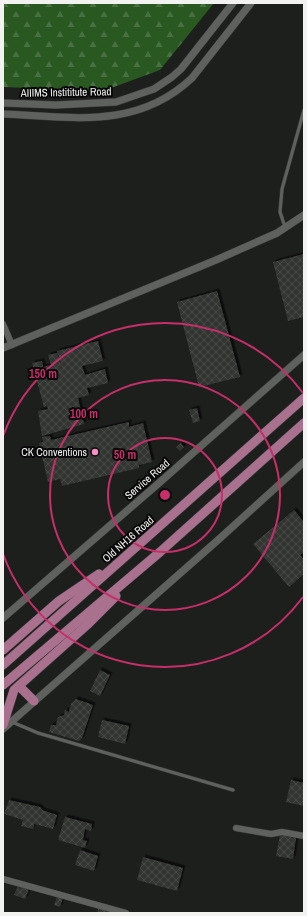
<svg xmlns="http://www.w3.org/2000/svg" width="307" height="916" viewBox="0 0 307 916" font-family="'Archivo Narrow',sans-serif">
	<defs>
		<pattern id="forest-firs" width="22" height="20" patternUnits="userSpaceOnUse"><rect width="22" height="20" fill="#2a5821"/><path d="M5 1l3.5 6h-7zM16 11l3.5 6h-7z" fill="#497042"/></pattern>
		<pattern id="building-cross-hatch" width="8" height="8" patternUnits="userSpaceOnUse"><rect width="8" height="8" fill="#323431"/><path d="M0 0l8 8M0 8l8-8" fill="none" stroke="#464845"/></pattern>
		<filter id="shadow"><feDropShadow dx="2.5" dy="-2.5" stdDeviation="0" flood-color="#0009"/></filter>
	</defs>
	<rect width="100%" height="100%" fill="#1d1f1d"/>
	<path fill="url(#forest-firs)" d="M 3,3 L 214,3 L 160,70 L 103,91 L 3,87 Z"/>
	<g fill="url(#building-cross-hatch)" filter="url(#shadow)">
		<path d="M 304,254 L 304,317 L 288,321 L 273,262 Z"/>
		<path d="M 217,291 L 240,377 L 199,387 L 177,302 Z"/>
		<path d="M 98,341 L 103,361 L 82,366 L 85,375 L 105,369 L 108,383 L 87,388 L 89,395 L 78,398 L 84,424 L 42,436 L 38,411 L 48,409 L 47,406 L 44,407 L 32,363 L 42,361 L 43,367 L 51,365 L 48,355 L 57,353 L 63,371 L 57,351 Z"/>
		<path d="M 197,408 L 200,421 L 193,423 L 189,410 Z"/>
		<path d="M 129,422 L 129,427 L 143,423 L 152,462 L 139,465 L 139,468 L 62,486 L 60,479 L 48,482 L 39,443 L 43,442 L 42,437 L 50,436 L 51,440 Z"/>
		<path d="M 181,443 L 184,447 L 180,451 L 176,447 Z"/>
		<path d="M 294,510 L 304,522 L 304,552 L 300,555 L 304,560 L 304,574 L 289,587 L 253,544 Z"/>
		<path d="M 100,670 L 110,675 L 100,696 L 90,691 Z"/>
		<path d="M 76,699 L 93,705 L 82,738 L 79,741 L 49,732 L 51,725 L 56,725 L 58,717 L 64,715 L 65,710 L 69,712 L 71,704 Z"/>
		<path d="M 102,720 L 129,726 L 125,744 L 98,737 Z"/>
		<path d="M 291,780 L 304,783 L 304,806 L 286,802 Z"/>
		<path d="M 9,800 L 40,807 L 42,810 L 57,815 L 53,829 L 34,824 L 33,829 L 21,826 L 23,820 L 4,814 Z"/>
		<path d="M 65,817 L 92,824 L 91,831 L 85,829 L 83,840 L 87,841 L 85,848 L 58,840 Z"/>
		<path d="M 280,835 L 296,838 L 293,859 L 276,856 Z"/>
		<path d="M 80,850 L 98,856 L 94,871 L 75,865 Z"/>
		<path d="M 143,857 L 183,868 L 177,891 L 137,880 Z"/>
		<path d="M 18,885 L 29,889 L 25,899 L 14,895 Z"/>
		<path d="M 57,897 L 63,898 L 60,907 L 54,905 Z"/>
		<path d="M 99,907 L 109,910 L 108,913 L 97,913 Z"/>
	</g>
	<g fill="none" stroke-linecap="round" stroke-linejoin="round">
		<g stroke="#3b3c3a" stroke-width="4">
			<g id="service">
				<path d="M 285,227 L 280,212 L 282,189 L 304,110"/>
				<path d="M 12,722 L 38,733 L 233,790"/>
			</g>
		</g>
		<g stroke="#3b3c3a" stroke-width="7">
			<g id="minor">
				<path d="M 3,324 L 12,345"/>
				<path d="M 236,828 L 271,834 L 282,832 L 304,836"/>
				<path d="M 3,879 L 126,913"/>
			</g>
		</g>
		<g stroke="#3b3c3a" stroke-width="8">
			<g id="tertiary">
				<path d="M 3,103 L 56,105 L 116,102 L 154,89 L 172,77 L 181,69 L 233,3"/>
				<path d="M 3,114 C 72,117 137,130 192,78 L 251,3"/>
				<path d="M 3,348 L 216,260 L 277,233 L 304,215"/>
				<path d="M 3,618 L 159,483 L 304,355"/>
				<path d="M 3,729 L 218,540 L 304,462"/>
			</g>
		</g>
		<g stroke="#3b3c3a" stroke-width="10">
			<g id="primary">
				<path d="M 3,650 L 59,601 L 99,574"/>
				<path d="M 3,665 L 304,398"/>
				<path d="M 3,685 L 160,552 L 304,423"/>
				<path d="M 19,686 L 34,701"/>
				<path d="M 3,725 L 14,690 L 87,625 L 116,596"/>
			</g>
		</g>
		<use href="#service" stroke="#5f615f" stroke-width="3"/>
		<use href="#minor" stroke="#5f615f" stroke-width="6"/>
		<use href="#tertiary" stroke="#5f615f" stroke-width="7"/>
		<use href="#primary" stroke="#a9718e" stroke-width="9"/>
	</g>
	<g fill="none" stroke="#c72e6a" stroke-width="2">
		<circle cx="165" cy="495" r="57"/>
		<circle cx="165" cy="495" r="115"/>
		<path d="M303 597A172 172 0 0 1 3 554M3 436A172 172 0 0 1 303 393"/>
	</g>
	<circle fill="#fa8fc7" stroke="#080908" stroke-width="1.5" cx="95" cy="452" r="4"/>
	<g text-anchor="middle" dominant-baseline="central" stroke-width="4" stroke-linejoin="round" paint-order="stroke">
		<g font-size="11" fill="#f2f3f1" stroke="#080908">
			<text transform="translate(66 92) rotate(-1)">AIIIMS Instititute Road</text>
			<text transform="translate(147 479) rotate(-41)">Service Road</text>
			<text transform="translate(128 539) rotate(-41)">Old NH16 Road</text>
		</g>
		<g font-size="11" fill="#f2f3f1" stroke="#080908" text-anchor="end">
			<text x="87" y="452">CK Conventions</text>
		</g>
	</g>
	<circle cx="165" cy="495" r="6" fill="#c72e6a" stroke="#080908" stroke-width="2"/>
	<g font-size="12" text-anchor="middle" font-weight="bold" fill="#c72e6a" stroke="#080908" stroke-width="4" stroke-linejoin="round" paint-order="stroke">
		<text x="43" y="378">150 m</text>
		<text x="84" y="418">100 m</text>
		<text x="125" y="459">50 m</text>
	</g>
	<rect width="307" height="916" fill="none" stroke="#f2f3f1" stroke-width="8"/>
</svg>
